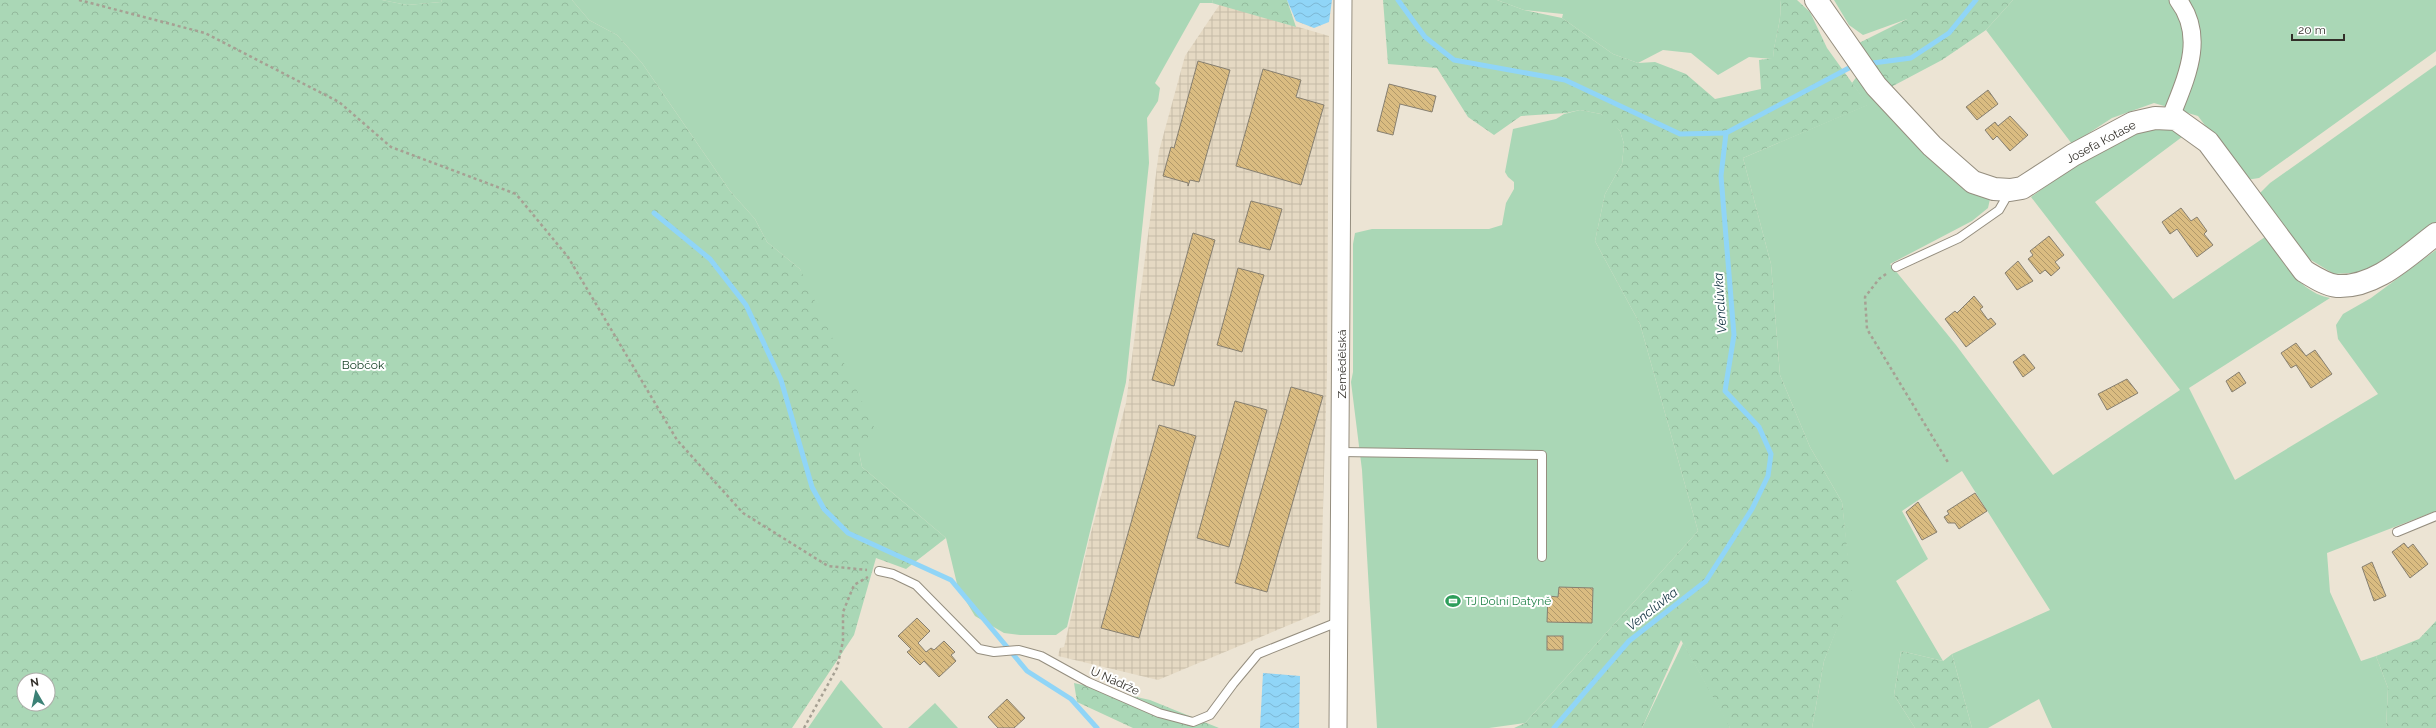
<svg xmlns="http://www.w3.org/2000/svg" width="2436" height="728" viewBox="0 0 2436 728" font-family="Raleway,sans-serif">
	<defs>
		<pattern id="industrial-grid" width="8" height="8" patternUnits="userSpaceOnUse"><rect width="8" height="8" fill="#e5d9c3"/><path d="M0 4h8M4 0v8" fill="none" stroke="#c5bba8"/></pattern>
		<pattern id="forest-crowns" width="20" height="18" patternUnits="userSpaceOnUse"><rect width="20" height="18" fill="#aad7b6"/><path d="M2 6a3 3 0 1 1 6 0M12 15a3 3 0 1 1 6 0" fill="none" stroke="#93b99c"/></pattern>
		<pattern id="water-waves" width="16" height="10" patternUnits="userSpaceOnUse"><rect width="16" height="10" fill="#90d5f7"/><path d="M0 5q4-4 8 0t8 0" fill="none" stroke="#7db7d4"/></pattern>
		<pattern id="building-back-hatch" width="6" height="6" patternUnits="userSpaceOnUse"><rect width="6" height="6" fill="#dabc81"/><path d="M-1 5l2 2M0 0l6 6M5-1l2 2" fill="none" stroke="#b1996a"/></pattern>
	</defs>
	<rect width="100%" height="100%" fill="#ece4d4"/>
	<path fill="url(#industrial-grid)" d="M 1220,4 L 1329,36 L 1327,373 L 1320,612 L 1158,680 L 1058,656 L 1060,648 L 1064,647 L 1089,540 L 1126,403 L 1159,151 L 1185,56 Z"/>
	<g fill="#aad7b6">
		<path d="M 382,0 L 442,0 L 441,2 L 407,5 Z"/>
		<path d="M 572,0 L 1213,0 L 1212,3 L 1200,3 L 1155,83 L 1160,88 L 1158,101 L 1147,118 L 1149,163 L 1126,382 L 1067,627 L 1056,635 L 1020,635 L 1004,633 L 975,616 L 958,588 L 946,538 L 862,467 L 859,452 L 800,269 L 767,242 L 755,219 L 730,191 L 642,63 L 617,35 L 589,20 Z"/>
		<path d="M 1497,0 L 1780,0 C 1783,19 1774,39 1773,59 L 1749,57 L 1718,75 L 1691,53 L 1663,50 L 1638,63 L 1613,54 L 1562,18 L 1563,14 L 1524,10 Z"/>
		<path d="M 1834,0 L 1917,0 L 1910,18 L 1863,35 L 1849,25 Z"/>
		<path d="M 2013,0 L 2436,0 L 2436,51 L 2259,178 L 2246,180 L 2198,116 L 2154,103 L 2112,118 L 2072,144 L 1986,30 Z"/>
		<path d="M 2436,65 L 2436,225 L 2367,272 L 2334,274 L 2301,254 L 2256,197 L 2270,183 Z"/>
		<path d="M 1858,75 L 1954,172 L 1990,199 L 1988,208 L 1972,221 L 1890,264 L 1956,345 L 2053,475 L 2180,390 L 2031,197 C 2061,176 2120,129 2156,127 C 2165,126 2177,132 2186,134 L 2095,202 L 2173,299 L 2265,237 C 2283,261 2299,292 2330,298 L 2189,388 L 2235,480 L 2378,394 L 2338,339 L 2336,325 L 2343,314 L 2371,298 L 2436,250 L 2436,511 L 2327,553 L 2330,592 L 2361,661 L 2376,656 L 2388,688 L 2386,728 L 2052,728 L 2039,699 L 1988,728 L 1972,728 L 1952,654 L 2050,610 L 1962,471 L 1902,511 L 1928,559 L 1896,581 L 1943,661 L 1901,651 L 1894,695 L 1915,728 L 1812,728 L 1824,661 L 1851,592 L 1842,502 L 1810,447 L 1780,375 L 1771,264 L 1743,158 L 1867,105 L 1852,83 Z"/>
		<path d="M 1580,110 L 1601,114 L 1610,120 L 1620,131 L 1624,144 L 1622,164 L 1605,194 L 1595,241 L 1640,324 L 1698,531 L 1525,723 L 1489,728 L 1377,728 L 1362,470 L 1351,382 L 1353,372 L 1353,244 L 1355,233 L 1372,229 L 1489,229 L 1502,225 L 1506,203 L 1514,189 L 1514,182 L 1508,177 L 1505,172 L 1513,129 L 1556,119 L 1564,114 Z"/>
		<path d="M 1683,643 L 1728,723 L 1730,728 L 1642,728 Z"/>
		<path d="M 841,680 L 883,728 L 808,728 Z"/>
		<path d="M 935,703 L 958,728 L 908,728 Z"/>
	</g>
	<g fill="url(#forest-crowns)" fill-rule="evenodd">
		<path d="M 0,0 L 382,0 L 407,5 L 441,2 L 442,0 L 572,0 L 589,20 L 617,35 L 642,63 L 730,191 L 755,219 L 767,242 L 800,269 L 874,427 L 859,452 L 862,467 L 946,538 L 906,569 L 876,558 L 854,635 L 792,728 L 0,728 ZM 24,680 L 48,680 L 48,704 L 24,704 Z"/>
		<path d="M 1213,0 L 1287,0 L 1296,27 L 1212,3 Z"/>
		<path d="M 1383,0 L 1497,0 L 1524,10 L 1562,18 L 1613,54 L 1638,63 L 1655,62 L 1686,74 L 1715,99 L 1761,89 L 1759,60 L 1773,58 C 1774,39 1783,19 1780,0 L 1797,0 L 1810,12 L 1827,48 L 1868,105 L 1743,158 L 1771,264 L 1780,375 L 1810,447 L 1842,502 L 1852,592 L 1824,661 L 1812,728 L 1730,728 L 1681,640 L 1642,728 L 1514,728 L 1525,723 L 1698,531 L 1640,324 L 1595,241 L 1605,194 L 1622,164 L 1624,144 L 1620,131 L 1601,114 L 1580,110 L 1566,113 L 1521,116 L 1494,135 L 1468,117 L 1437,68 L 1388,64 Z"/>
		<path d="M 1916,0 L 2013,0 L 1986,30 L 1942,60 L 1891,87 L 1875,74 L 1859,43 L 1907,19 Z"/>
		<path d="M 2436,621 L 2436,728 L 2386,728 L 2388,688 L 2376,656 L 2419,639 Z"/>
		<path d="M 1901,651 L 1943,661 L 1952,654 L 1972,728 L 1915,728 L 1894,695 Z"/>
		<path d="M 1074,683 L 1150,700 L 1219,728 L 1133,728 L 1077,702 Z"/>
	</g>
	<g fill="url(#water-waves)">
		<path d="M 1287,0 L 1332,0 L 1329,22 L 1314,28 L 1296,21 Z"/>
		<path d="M 1263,673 L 1300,676 L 1299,728 L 1260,728 Z"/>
	</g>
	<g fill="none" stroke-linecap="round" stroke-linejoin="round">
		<g stroke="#90d5f7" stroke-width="5">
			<path d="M 1398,0 L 1425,37 L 1454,60 L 1565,80 L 1680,134 L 1726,133"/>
			<path d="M 1873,63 L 1911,58 L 1949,33 L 1976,0"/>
			<path d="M 654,213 L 710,259 L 746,305 L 781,380 L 812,487 L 824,509 L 848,533 L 951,580 L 1027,671 L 1071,699 L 1097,728"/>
			<path d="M 1554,728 L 1629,641 L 1706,581 L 1752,509 L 1768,476 L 1771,454 L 1759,427 L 1725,391 L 1734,335 L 1721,176 L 1726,133 L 1849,68"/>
		</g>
	</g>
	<g fill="url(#building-back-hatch)" stroke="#867f70">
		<path d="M 1198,61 L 1230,70 L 1199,182 L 1190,180 L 1188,186 L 1188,183 L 1163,176 L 1171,147 L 1174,148 Z"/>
		<path d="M 1263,69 L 1301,80 L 1296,97 L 1324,105 L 1301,185 L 1236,166 Z"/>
		<path d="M 1389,84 L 1436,96 L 1432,112 L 1400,104 L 1393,135 L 1377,131 Z"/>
		<path d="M 1988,90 L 1998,104 L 1977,120 L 1966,107 Z"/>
		<path d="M 2010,116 L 2028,135 L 2010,151 L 1997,136 L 1993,140 L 1985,130 L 1995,122 L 1998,126 Z"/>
		<path d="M 1251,201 L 1282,209 L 1270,250 L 1239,242 Z"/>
		<path d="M 2181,208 L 2191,221 L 2197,217 L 2207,231 L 2204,234 L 2213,245 L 2197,257 L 2177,229 L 2170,234 L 2162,222 Z"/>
		<path d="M 1193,233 L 1215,240 L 1174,386 L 1152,380 Z"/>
		<path d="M 2049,236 L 2064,255 L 2055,262 L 2060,268 L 2051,276 L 2045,270 L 2040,274 L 2028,259 L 2033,255 L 2030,251 Z"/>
		<path d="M 2018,261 L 2033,281 L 2017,290 L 2005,273 Z"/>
		<path d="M 1238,268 L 1264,275 L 1242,352 L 1217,345 Z"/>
		<path d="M 1974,296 L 1983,307 L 1980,309 L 1988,320 L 1991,318 L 1996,324 L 1966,347 L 1945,319 L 1955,311 L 1957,313 Z"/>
		<path d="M 2296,343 L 2306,356 L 2315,350 L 2332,374 L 2311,388 L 2296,365 L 2291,368 L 2281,353 Z"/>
		<path d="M 2024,354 L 2035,368 L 2023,377 L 2013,362 Z"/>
		<path d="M 2239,372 L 2246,383 L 2232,392 L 2226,381 Z"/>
		<path d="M 2127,379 L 2138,393 L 2107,410 L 2098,394 Z"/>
		<path d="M 1291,387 L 1323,396 L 1267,592 L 1235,583 Z"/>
		<path d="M 1235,401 L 1267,410 L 1229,547 L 1197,538 Z"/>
		<path d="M 1159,425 L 1196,436 L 1139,638 L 1101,628 Z"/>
		<path d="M 1975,493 L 1987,511 L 1959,529 L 1955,523 L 1948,523 L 1944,517 L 1949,514 L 1947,511 Z"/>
		<path d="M 1918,502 L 1937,532 L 1922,540 L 1906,512 Z"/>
		<path d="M 2404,543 L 2408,548 L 2413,544 L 2428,564 L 2410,578 L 2392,552 Z"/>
		<path d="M 2372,562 L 2386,596 L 2374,601 L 2362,567 Z"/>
		<path d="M 1559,587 L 1593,588 L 1592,623 L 1547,622 L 1548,596 L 1558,597 Z"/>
		<path d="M 917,618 L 930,631 L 918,643 L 926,652 L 931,648 L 934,650 L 944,641 L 955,652 L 951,655 L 956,661 L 939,677 L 924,661 L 920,665 L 907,652 L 911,649 L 898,636 Z"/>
		<rect x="1547" y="636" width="16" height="14"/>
		<path d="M 1007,699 L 1025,718 L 1014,728 L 998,728 L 988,717 Z"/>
	</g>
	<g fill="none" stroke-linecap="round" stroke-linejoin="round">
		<g stroke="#958e7f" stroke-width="10">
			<g id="lane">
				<path d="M 1896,267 L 1959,238 L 1999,210 L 2010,191"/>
				<path d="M 1341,452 L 1542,455 L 1542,557"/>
				<path d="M 2397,532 L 2436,516"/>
				<path d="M 879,571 L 893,574 L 916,585 L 979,649 L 994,652 L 1019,650 L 1041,656 L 1088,682 L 1159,713 L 1193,722 L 1210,715 L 1233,684 L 1258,654 L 1338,622"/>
			</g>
		</g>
		<g stroke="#958e7f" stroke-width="19">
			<g id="street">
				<path d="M 2170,119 C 2185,80 2207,38 2178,0"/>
				<path d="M 1338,728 L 1343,0"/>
			</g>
		</g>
		<g stroke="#958e7f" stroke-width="24">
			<path id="secondary" d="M 1816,0 L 1876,86 L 1932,146 L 1973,182 L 1994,189 L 2010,190 L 2022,188 L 2073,155 L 2133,123 L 2155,118 L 2176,119 L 2208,142 L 2304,271 C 2314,277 2326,285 2337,286 C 2376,288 2408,255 2436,234"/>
		</g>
		<g stroke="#a6a093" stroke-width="2.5" stroke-dasharray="3 3" stroke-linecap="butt">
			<path d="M 79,0 L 205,33 L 339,102 L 391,147 L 516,194 L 568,257 L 677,440 L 743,513 L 828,566 L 867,570"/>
			<path d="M 1886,274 L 1879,279 L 1865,297 L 1867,329 L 1949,464"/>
			<path d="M 804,728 L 837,668 L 843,641 L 843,612 L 854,585 L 868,577"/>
		</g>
		<use href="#lane" stroke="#fff" stroke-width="8"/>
		<use href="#street" stroke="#fff" stroke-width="17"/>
		<use href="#secondary" stroke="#fff" stroke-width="22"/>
	</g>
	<defs>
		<g id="stadium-bare" transform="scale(1.2)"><path d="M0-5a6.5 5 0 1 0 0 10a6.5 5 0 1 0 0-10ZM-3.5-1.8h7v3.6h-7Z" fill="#2e9e5b" stroke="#fff" stroke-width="2.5" paint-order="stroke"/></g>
	</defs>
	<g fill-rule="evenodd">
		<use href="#stadium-bare" x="1453" y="601"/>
	</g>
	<g text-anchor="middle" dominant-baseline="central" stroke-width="4" stroke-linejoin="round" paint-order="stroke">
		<g font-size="12" fill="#322f29" stroke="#fff">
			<text transform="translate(2101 142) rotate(-28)">Josefa Kotase</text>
			<text transform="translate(1342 364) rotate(-90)">Zemědělská</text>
			<text transform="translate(1115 681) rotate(24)">U Nádrže</text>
		</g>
		<g font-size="12" fill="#113d22" stroke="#fff">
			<text x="363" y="365">Bobčok</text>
		</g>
		<g font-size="12" fill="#27864d" stroke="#fff" text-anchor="start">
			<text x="1465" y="601">TJ Dolní Datyně</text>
		</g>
		<g font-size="13" font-style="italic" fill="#123341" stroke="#fff">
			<text transform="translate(1720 303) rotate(-94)">Venclůvka</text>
			<text transform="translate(1652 609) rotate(-38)">Venclůvka</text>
		</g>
	</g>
	<g transform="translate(36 692) rotate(351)"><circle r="19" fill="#ffffff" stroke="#adaca9"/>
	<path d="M0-3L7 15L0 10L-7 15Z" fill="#3c8176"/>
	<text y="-6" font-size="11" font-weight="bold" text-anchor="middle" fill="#322f29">N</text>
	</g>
	<path d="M2292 34v6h52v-6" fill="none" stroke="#322f29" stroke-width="2"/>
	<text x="2298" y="34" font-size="12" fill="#322f29" stroke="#ffffff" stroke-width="3" paint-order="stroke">20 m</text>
</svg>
